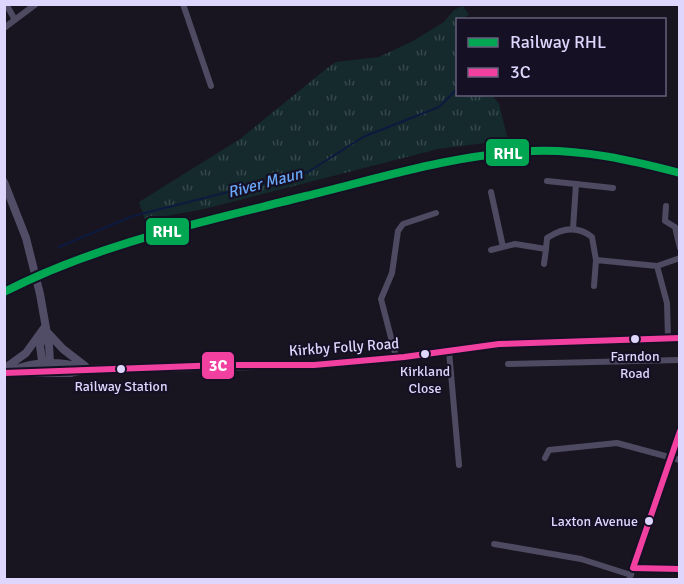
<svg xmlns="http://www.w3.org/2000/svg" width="684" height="584" font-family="Signika,sans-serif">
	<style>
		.grass { fill: url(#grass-tufts) }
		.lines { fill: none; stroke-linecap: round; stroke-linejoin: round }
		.stream { stroke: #0d1a3f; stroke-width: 2 }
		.minor { stroke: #4e4a61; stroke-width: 6 }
		.secondary { stroke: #524d67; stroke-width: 8 }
		.bus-1-casing { stroke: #161025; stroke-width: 10 }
		.bus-1 { stroke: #f240a1; stroke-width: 6 }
		.rail-1-casing { stroke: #161025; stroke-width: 12 }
		.rail-1 { stroke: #00a651; stroke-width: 8 }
		.bus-dot { fill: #dfd6fd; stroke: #161025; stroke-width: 2 }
		.labels { text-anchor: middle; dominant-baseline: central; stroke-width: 4.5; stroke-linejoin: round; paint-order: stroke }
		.bus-label { font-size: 14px; fill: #dfd6fd; stroke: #161025 }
		.street-label { font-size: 15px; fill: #dfd6fd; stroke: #161025 }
		.water-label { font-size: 16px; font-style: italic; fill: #69a8f9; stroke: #161025 }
		.line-badge { stroke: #161025; stroke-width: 2 }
		.badge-label { font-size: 16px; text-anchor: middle; font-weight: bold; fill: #fff }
	</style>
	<defs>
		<pattern id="grass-tufts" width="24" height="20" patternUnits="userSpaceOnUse" patternTransform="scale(1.5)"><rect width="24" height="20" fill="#142a2d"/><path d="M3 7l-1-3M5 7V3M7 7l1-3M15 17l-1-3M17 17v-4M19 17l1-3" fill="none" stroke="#36484c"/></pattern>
	</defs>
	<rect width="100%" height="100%" fill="#181520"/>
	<path class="grass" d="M463,6L469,15L458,20V94L492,95L499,104L508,140L438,149L204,209L145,220L139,202L240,139L326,69L336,62L379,57L413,41L444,22L454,10Z"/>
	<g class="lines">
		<path class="stream" d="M59,247L133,216L308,172L363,137L439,107L458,88"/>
		<path class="minor" d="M6,4L15,20
			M183,4L211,86
			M4,28L36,4
			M547,181L576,184
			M491,192L503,247
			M666,206L665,221L675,227L680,248
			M573,229L576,184L613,188
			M491,250L515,244L546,249L547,238C562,228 577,225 592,237L596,260L657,266
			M544,264L546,249
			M594,286L596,260
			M668,338L667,303L657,266L680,258
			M449,351L459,465
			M396,357L381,299L392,273L398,231L403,224L436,213
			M508,364L680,360
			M545,458L549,450L617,443L680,460
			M494,544L581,559L631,575
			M633,568L680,569
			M629,580L680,430"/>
		<path class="secondary" d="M4,182L26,238L40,294L49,345L50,363L46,373
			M48,333L63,349L85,366
			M43,334L40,346L43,368
			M4,369L26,353L44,328
			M9,372C33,361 60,361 84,368
			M8,373H70L88,369L314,365L404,357L499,344L680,338"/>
		<defs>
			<path id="bus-1" d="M4,373L223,365H314L404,357L499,344L680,338
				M680,431L633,568L680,569"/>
		</defs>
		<use href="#bus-1" class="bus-1-casing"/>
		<use href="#bus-1" class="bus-1"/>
		<defs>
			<path id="rail-1" d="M4,292C100,243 203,222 306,196C380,178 455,154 532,151C582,149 631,160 680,173"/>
		</defs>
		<use href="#rail-1" class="rail-1-casing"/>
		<use href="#rail-1" class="rail-1"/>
	</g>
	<g class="bus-dot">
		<circle cx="635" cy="339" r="5"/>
		<circle cx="425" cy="354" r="5"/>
		<circle cx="121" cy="369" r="5"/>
		<circle cx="649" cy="521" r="5"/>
	</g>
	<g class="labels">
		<g class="bus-label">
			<text x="635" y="356">Farndon<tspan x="635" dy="17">Road</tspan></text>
			<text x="425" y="371">Kirkland<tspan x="425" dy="17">Close</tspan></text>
			<text x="121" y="386">Railway Station</text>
			<text x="638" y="521" text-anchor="end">Laxton Avenue</text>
		</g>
		<g class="street-label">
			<text transform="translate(344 347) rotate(-4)">Kirkby Folly Road</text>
		</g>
		<g class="water-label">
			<text transform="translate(265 183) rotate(-15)">River Maun</text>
		</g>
	</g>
	<g class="line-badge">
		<rect x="485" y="138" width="45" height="29" rx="6" fill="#00a651"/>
		<rect x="145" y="217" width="45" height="29" rx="6" fill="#00a651"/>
		<rect x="201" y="351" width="34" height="29" rx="6" fill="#f240a1"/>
	</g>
	<g class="badge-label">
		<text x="508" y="159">RHL</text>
		<text x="167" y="237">RHL</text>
		<text x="218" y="371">3C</text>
	</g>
	<rect width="684" height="584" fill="none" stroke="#dfd6fd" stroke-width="12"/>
	<rect x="456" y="18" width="210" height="78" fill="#161025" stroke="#665f7b" stroke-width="1.5"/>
	<rect x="468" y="38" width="30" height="9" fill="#00a651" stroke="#665f7b" stroke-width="1.5"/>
	<text x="510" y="48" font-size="18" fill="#dfd6fd">Railway RHL</text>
	<rect x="468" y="68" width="30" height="9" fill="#f240a1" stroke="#665f7b" stroke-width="1.5"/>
	<text x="510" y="78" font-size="18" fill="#dfd6fd">3C</text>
</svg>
